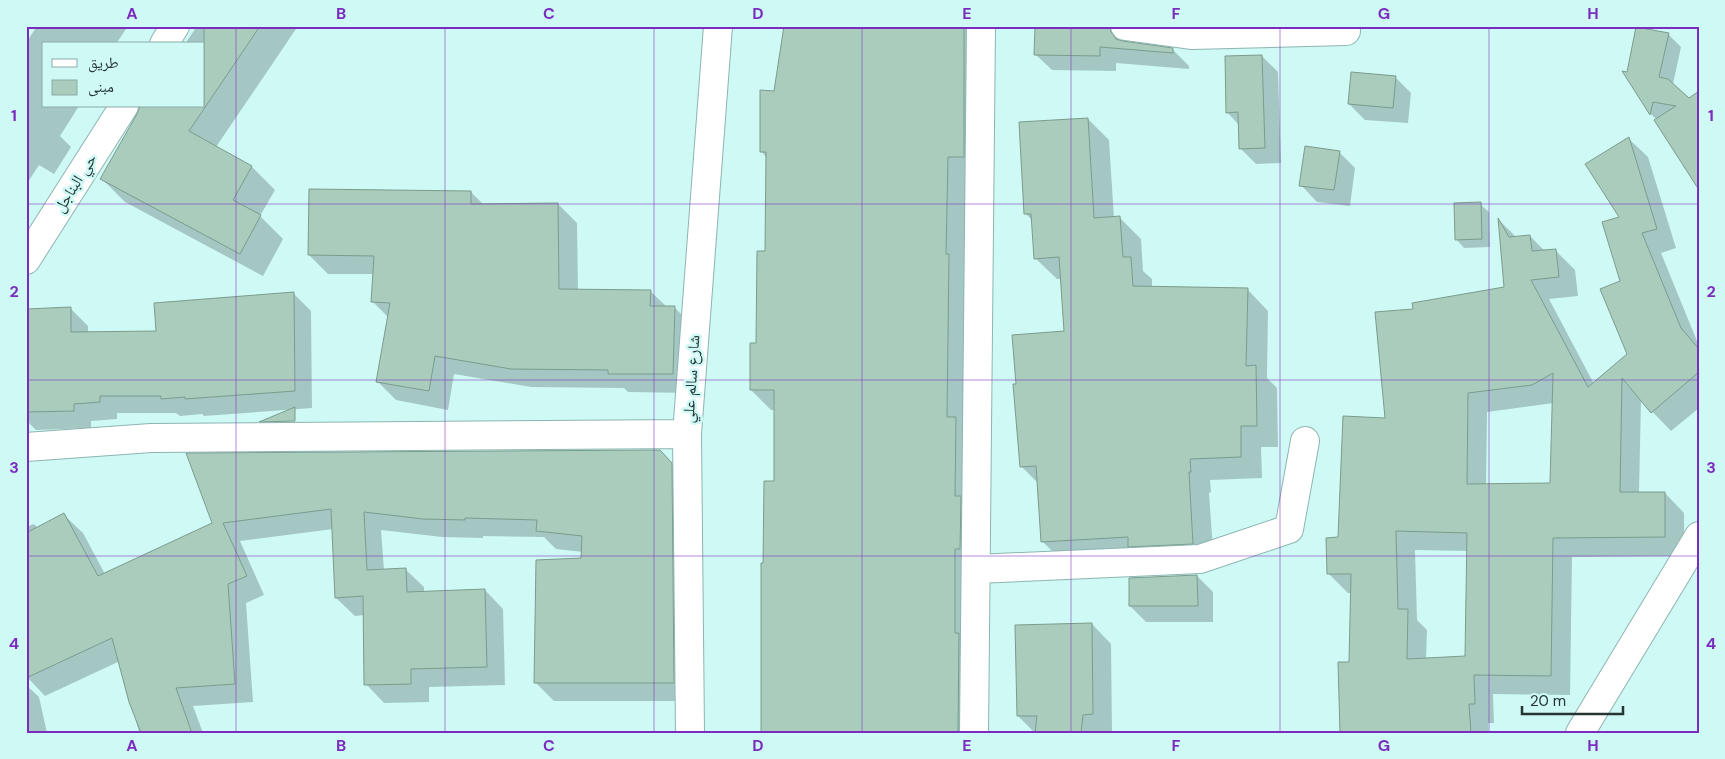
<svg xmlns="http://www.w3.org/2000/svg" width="1725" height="759" font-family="'DM Sans','Noto Naskh Arabic',sans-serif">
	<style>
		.shadow { fill: #0003; fill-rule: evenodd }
		.building { fill: #aaccbc; stroke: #7b9c8d; fill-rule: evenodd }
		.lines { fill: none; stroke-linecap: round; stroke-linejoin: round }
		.minor-casing { stroke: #8db5b1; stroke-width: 30 }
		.minor { stroke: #fff; stroke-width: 28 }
		.grid { fill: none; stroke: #7b2cbf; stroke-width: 1; stroke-opacity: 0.55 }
		.labels { text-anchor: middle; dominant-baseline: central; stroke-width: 5; stroke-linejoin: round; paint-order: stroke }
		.street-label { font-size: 16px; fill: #253533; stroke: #cff9f5 }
		.neatline { fill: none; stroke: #7b2cbf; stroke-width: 2 }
		.grid-label { font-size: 16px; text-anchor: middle; font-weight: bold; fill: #7b2cbf }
	</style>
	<rect width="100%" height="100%" fill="#cff9f5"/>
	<path class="shadow" d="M37,26H128L116,44H44V106H79L60,136L71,147L54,174L39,165L26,185V43Z
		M197,26H298L216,147L252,167L275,190L260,216L283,239L263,276L125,202L102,179L204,106V44H185Z
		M786,26H984L978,733H753L762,732L775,483V410H771L751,390L766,252L767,158L761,151L775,92Z
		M1036,26H1143L1129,32L1125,43L1173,50L1189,66V69L1116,63V71L1052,70L1035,54Z
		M1668,34L1681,47L1673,84L1699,109L1657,120L1651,114L1625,73H1628Z
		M1262,56L1278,72L1281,163L1256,164L1240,148L1239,125L1227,112Z
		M1395,77L1411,93L1408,123L1365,120L1349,104Z
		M1088,119L1109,140L1114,218H1120L1141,239L1143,271L1152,279V288L1247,289L1268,311L1267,378L1277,388L1278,447H1261L1262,478L1210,480L1211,492L1209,493L1214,564L1063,562L1042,541L1039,484L1021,466L1017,385L1065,332L1061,279H1057L1035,258L1033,221L1026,214Z
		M1628,138L1648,157L1676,248L1661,253L1699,346V408L1671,431L1641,400L1639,493H1665L1684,513V556L1572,557L1570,695L1493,694L1494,723H1488V733H1341L1350,663L1351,593H1348L1329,574L1340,539L1386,419L1414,310L1506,288L1500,221L1517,238L1530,236L1545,251L1555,250L1575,270L1578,296L1549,299L1594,384L1629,355L1622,282L1621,218ZM1554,403L1552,484L1486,485L1487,412ZM1415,550L1468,551L1466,657L1426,659L1427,630L1417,620Z
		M1339,152L1355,168L1350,206L1317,202L1301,185Z
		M471,192L484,205L558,204L577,223L578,290L650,291L667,307H674L693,326L692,393L628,392L624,388L531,387L454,374L448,410L396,400L377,381L389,318L372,301L374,274H328L309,255Z
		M1480,204L1489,212L1490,247L1464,248L1456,239Z
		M293,293L311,311L312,408L204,416L202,414L180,416L176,413H117V419L91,421V428L36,430L26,420V310L70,308L88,326V333L157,332Z
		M659,451L678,470L692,701H554L536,683L582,559L583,552L556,549L544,537L483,536V538L442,537L381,530L384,570L405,569L424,587V592L485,590L503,609L505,685L429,687V702L384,703L366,684L365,615L355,616L336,598L333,529L240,541L264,595L246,603L253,702L193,706L203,733H137L139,732L120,661L45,696L27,677L26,527L34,524L38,528L64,515L83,533L105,574L214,523Z
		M1197,576L1213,592V622H1146L1130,606Z
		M1092,624L1111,644L1112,733H1035L1018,716Z
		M26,685L39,697L47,733H26Z"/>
	<path class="building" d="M204,26H260L189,131L252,166L233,200L261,215L240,254L100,179L137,114L140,106H204Z
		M784,26H964V157H948L946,254H949L947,417H956L955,496H961L960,549H955V633H959L958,733H761V563H763L764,481H774V390H750V343H756L757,251H765L766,152H760V90L774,91Z
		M1035,26H1110L1111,32L1116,39L1123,41L1173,48V53L1100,47V56L1034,55Z
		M1636,27L1669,33L1659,77L1668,79L1689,98L1699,91V190L1654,120L1676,106L1653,102L1650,115L1622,71L1627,72Z
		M1262,55L1265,148L1239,149L1238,112L1226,113L1225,56Z
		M1351,72L1396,76L1393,108L1348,104Z
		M1088,118L1094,218L1120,216L1123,257H1131L1133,286L1248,288L1246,366L1256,365L1257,426H1241V457L1190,459L1191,472H1189L1193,544L1128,547V537L1041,542L1036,466L1020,467L1013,384H1016L1012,335L1064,331L1059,257L1034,259L1031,214H1024L1019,122Z
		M1629,137L1657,229L1642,233L1681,328L1699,349V372L1651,413L1622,378L1620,492H1665V537L1553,538L1551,676L1474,675L1475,704H1469L1471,733H1340L1338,662H1349L1351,574H1327L1326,538L1338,537L1343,416L1385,418L1375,312L1413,309L1412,303L1504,287L1498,218L1509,237L1530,235L1532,251L1556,249L1559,277L1531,280L1588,387L1627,354L1600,289L1620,281L1602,222L1619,217L1585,164ZM1553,373L1550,483L1467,484L1468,393L1532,385ZM1396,531L1467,533L1465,656L1407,659L1408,609H1398Z
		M1305,146L1340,151L1334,190L1299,186Z
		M309,189L471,191V204L558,203L559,289L651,290L650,306H675L673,374H608V370L511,369L435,356L429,391L376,382L390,303L371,302L374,256L308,255Z
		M1481,202L1482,239L1455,240L1454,203Z
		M294,292L295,391L185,399V397L161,399V396H100V402L74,404V411L26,412V309L71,307V332L156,331L154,303Z
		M295,407V421L259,422Z
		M660,450L672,463L674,683H534L536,560L581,558L582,536L536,531L537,520L465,518V520L423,519L364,512L367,570L406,568L407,592L485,589L487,667L411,669V684L364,685L363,596L335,598L331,509L223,523L247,576L228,584L235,684L176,688L192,733H141L129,702L112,638L26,678V533L64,513L98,576L212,523L186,453Z
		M1197,575L1198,606H1129V578Z
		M1092,623L1093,714L1083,715L1081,733H1035L1037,716H1017L1015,625Z"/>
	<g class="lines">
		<defs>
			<path id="minor" d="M1125,26L1191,35L1346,31
				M164,44L175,26
				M26,260L124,106
				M26,447L151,438L687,434
				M976,569L1200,559L1289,529L1305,441
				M690,733L687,434L718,26
				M974,733L981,26
				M1580,733L1699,536"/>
		</defs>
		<use href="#minor" class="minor-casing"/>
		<use href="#minor" class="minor"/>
	</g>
	<path class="grid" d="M236,26V733M445,26V733M654,26V733M862,26V733M1071,26V733M1280,26V733M1489,26V733M26,204H1699M26,380H1699M26,556H1699"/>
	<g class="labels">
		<g class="street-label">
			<text transform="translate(75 183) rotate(-58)">حي البناجل</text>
			<text transform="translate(691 379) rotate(-86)">شارع سالم علي</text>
		</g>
	</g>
	<rect width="1725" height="759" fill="none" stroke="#cff9f5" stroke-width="55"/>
	<rect x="42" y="42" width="162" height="65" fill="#cff9f5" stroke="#8baba7"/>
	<rect x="52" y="59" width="25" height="8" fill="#ffffff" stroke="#8baba7"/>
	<text x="88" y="68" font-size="15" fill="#253533">طريق</text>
	<rect x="52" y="80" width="25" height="15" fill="#aaccbc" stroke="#8baba7"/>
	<text x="88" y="92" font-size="15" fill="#253533">مبنى</text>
	<path d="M1522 706v8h101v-8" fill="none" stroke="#253533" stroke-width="2.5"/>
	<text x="1530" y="706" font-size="15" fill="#253533" stroke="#cff9f5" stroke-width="4" paint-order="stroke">20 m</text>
	<rect x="28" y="28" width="1670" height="704" class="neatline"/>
	<g class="grid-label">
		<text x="132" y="19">A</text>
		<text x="341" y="19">B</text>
		<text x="549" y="19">C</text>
		<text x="758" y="19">D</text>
		<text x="967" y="19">E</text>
		<text x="1176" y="19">F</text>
		<text x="1384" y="19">G</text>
		<text x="1593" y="19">H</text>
		<text x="14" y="121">1</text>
		<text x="1711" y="121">1</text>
		<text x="14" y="297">2</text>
		<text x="1711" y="297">2</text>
		<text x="14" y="473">3</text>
		<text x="1711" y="473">3</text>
		<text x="14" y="649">4</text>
		<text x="1711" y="649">4</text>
		<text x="132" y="751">A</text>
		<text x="341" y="751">B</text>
		<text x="549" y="751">C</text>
		<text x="758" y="751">D</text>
		<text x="967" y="751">E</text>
		<text x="1176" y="751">F</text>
		<text x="1384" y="751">G</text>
		<text x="1593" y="751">H</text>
	</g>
</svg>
